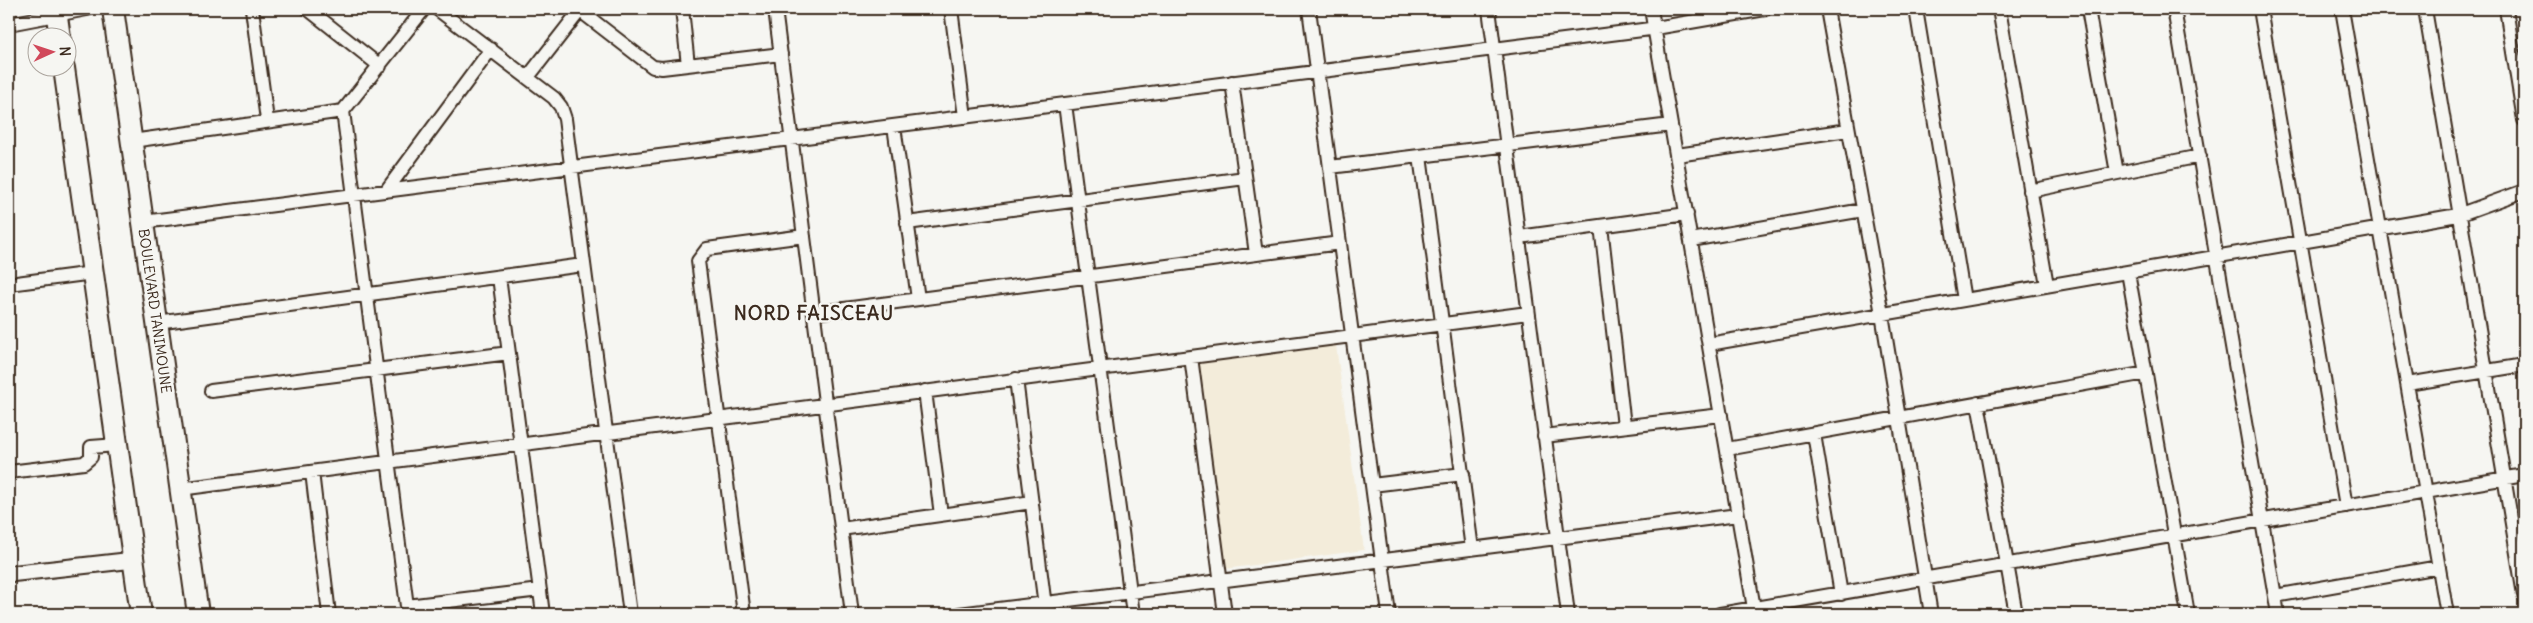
<svg xmlns="http://www.w3.org/2000/svg" width="2533" height="623" font-family="Delius,sans-serif">
	<style>
		.built { fill: #f3ecda }
		.lines { fill: none; stroke-linecap: round; stroke-linejoin: round }
		.minor-casing { stroke: #3b2a1e; stroke-width: 16 }
		.tertiary-casing { stroke: #3b2a1e; stroke-width: 19 }
		.primary-casing { stroke: #3b2a1e; stroke-width: 24 }
		.minor { stroke: #f6f6f2; stroke-width: 12 }
		.tertiary { stroke: #f6f6f2; stroke-width: 15 }
		.primary { stroke: #f6f6f2; stroke-width: 20 }
		.labels { text-anchor: middle; dominant-baseline: central; stroke-width: 5; stroke-linejoin: round; paint-order: stroke }
		.street-label { font-size: 14px; fill: #3b2a1e; stroke: #f6f6f2 }
		.district-label { font-size: 19px; font-weight: bold; letter-spacing: 1px; fill: #3b2a1e; stroke: #f6f6f2 }
	</style>
	<rect width="100%" height="100%" fill="#f6f6f2"/>
	<filter id="ink" filterUnits="userSpaceOnUse"><feTurbulence type="fractalNoise" baseFrequency=".02" numOctaves="2"/><feDisplacementMap in="SourceGraphic" scale="10" xChannelSelector="R" yChannelSelector="G"/><feConvolveMatrix kernelMatrix="1 2 1 2 8 2 1 2 1" color-interpolation-filters="sRGB"/></filter>
	<g filter="url(#ink)">
		<path class="built" d="M1336,345L1364,550L1225,569L1198,364Z"/>
		<g class="lines">
			<defs>
				<path id="minor" d="M252,9L267,120
					M308,9L380,66
					M437,9L554,98L561,107L565,119L630,614
					M578,9L653,67L662,68L781,54
					M682,9L688,65
					M775,9L852,614
					M951,9L965,117
					M1309,9L1389,614
					M1489,9L1568,614
					M1651,9L1755,614
					M1827,9L1882,314L1931,614
					M1916,9L1964,300
					M1999,9L2047,285
					M2088,9L2117,173
					M2174,9L2278,614
					M2260,9L2346,506
					M2342,9L2447,614
					M2425,9L2524,595
					M2506,9L2524,120
					M9,24L87,9
					M528,77L581,9
					M1232,82L1256,254
					M1065,104L1133,614
					M343,111L408,614
					M894,126L918,299
					M132,141L343,111L424,9
					M1677,155L1848,130
					M1420,156L1472,549
					M1330,167L1671,125
					M386,191L491,49
					M2030,191L2200,156
					M143,222L1650,29L1765,9
					M907,223L1245,178
					M1601,226L1624,426
					M1519,237L1687,214
					M1691,240L1863,210
					M2128,272L2188,614
					M499,277L543,614
					M9,284L93,273
					M814,313L1340,243
					M157,323L583,265
					M1709,344L2458,215L2524,191
					M1191,357L1225,614
					M1016,379L1046,614
					M2407,384L2524,365
					M211,391L509,353
					M925,391L941,515
					M1978,403L2016,614
					M1814,434L1841,594
					M1544,436L1721,415
					M1727,449L2146,373
					M9,472L84,463L91,457V447L117,445
					M312,472L329,614
					M1372,485L1463,474
					M180,489L1528,313
					M841,529L1032,502
					M2275,596L2439,567
					M407,606L540,590
					M744,614L698,261L707,249L804,236
					M959,614L1738,515
					M1720,614L2524,475"/>
				<path id="tertiary" d="M9,574L134,560"/>
				<path id="primary" d="M56,9L60,38
					M113,9L198,614
					M64,68L141,614"/>
			</defs>
			<use href="#minor" class="minor-casing"/>
			<use href="#tertiary" class="tertiary-casing"/>
			<use href="#primary" class="primary-casing"/>
			<use href="#minor" class="minor"/>
			<use href="#tertiary" class="tertiary"/>
			<use href="#primary" class="primary"/>
		</g>
	</g>
	<g class="labels">
		<g class="street-label">
			<text transform="translate(155 311) rotate(82)">BOULEVARD TANIMOUNE</text>
		</g>
		<g class="district-label">
			<text x="814" y="313">NORD FAISCEAU</text>
		</g>
	</g>
	<rect width="2533" height="623" fill="none" stroke="#f6f6f2" stroke-width="30"/>
	<rect x="15" y="15" width="2503" height="593" fill="none" stroke="#3b2a1e" stroke-width="2" filter="url(#ink)"/>
	<g transform="translate(52 52) rotate(87)"><circle r="24" fill="#f6f6f2" stroke="#aba49d"/>
	<path d="M0-4L9 19L0 12L-9 19Z" fill="#d1495b"/>
	<text y="-8" font-size="14" font-weight="bold" text-anchor="middle" fill="#3b2a1e">N</text>
	</g>
</svg>
